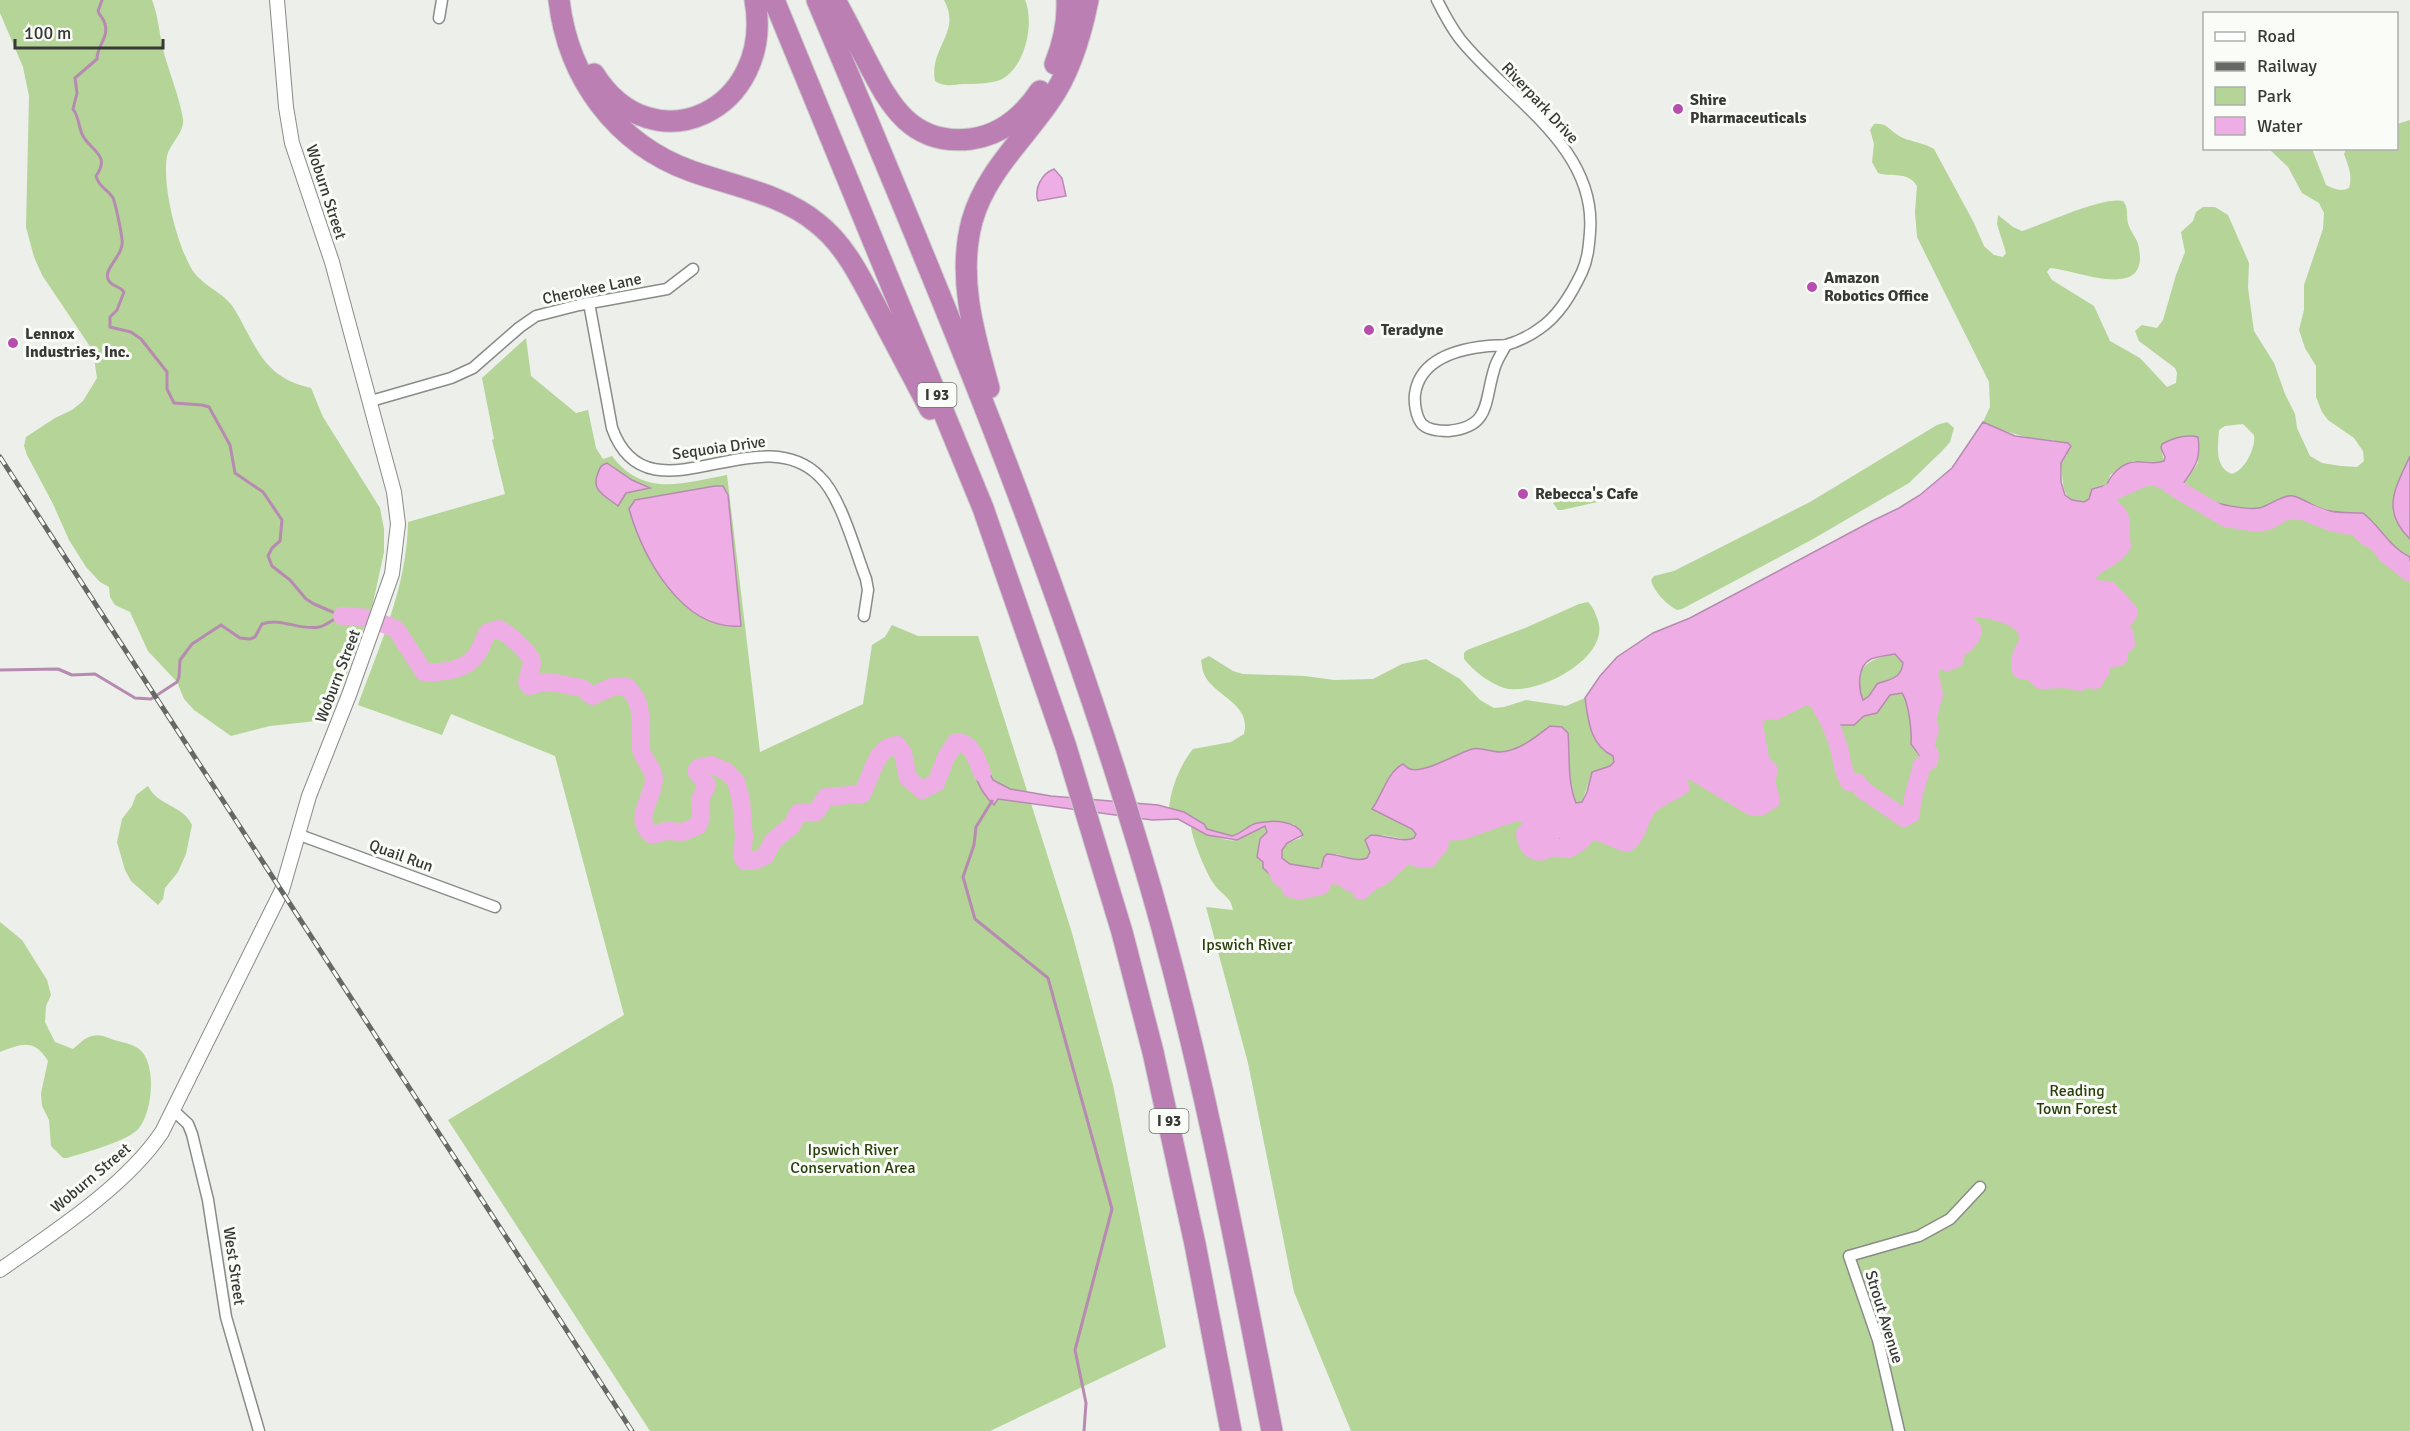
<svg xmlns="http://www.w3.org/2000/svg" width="2410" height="1431" font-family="Signika,sans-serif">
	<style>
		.green { fill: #b5d497; fill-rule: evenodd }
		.water { fill: #eeaee5; stroke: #b78bb1; stroke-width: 1.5; fill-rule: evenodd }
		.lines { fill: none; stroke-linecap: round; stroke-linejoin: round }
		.stream { stroke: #b78bb1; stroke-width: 3 }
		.river { stroke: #eeaee5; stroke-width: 18 }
		.minor-casing { stroke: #898b87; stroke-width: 13 }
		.tertiary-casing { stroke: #898b87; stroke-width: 16 }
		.motorway-casing { stroke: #cbcccb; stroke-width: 23 }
		.minor { stroke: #fff; stroke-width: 10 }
		.tertiary { stroke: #fff; stroke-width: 14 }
		.motorway { stroke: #bb7fb4; stroke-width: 21 }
		.rail-casing { stroke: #666865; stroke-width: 5 }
		.rail { stroke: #fafdf7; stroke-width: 3; stroke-dasharray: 9; stroke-linecap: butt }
		.poi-dot { fill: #b74dae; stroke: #fafdf7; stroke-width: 2 }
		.labels { text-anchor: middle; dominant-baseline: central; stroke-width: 6; stroke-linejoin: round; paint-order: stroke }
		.shield { fill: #fafdf7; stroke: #727471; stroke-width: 1.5 }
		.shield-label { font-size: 15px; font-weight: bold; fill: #383937 }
		.poi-label { font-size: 16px; font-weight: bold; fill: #383937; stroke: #fafdf7; text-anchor: start }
		.street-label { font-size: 16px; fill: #383937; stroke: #fafdf7 }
		.park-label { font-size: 16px; fill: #2a400c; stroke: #fafdf7 }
	</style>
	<rect width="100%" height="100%" fill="#ecefea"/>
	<path class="green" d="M0,0H152C159,18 159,35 164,53C170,75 179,96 183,119C185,132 170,143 167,156C162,185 176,240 190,266C201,287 224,291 235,310C257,348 264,378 311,388L323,417L380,508L384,529V552L373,603L337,700L330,717L326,720L270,726L231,736L194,710L184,699L177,682L148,651L130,612L115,605L110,597L109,587L100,582L86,567L69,540L53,504L27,455L24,446L26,437L55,418L72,410L83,401L97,378L93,351L42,275L34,257L26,227L29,96L23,67L0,13Z
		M944,0H1025C1035,23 1025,69 1000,80C989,84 974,84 963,84C953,85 943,87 935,81C929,47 962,33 944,0Z
		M2410,120V456L2395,490L2406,535L2410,539V557C2389,547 2381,527 2363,513C2350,512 2335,514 2322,509C2312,506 2303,498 2293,496C2283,494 2269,506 2259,508C2248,510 2214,504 2205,499C2198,496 2192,492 2185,488L2183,484L2198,463V437C2183,433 2173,441 2161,448L2164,461L2160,462L2132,461L2110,475L2107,485L2084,502C2059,502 2064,481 2061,463L2067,455L2054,440C2025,439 2009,433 1983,422L1990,407L1989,382L1917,237L1915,212L1917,186C1907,170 1892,178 1878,173L1872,162L1874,144L1870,130L1874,124C1888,122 1891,133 1903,138C1913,142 1924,143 1934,149L1974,223L1984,246L1994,255L2003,257L2006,253L1997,224L1998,215L2013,227L2022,231C2044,224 2103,196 2123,201C2129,208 2126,215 2128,223C2130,231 2136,237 2138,244C2153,304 2077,270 2050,268L2047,272L2052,280L2094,306L2110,341L2140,358L2167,387L2176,383L2177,373L2175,368L2139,341L2135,331L2142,325L2157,328L2163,320L2176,275L2185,252L2181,232L2193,221L2196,212L2203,207H2215L2228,215L2249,263L2248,288L2254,331L2274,363L2285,394L2295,414L2297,428L2310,456L2322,463L2341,466L2357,467L2364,461L2363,451L2354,438L2328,420L2322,412L2316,397V366L2305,348L2299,330L2304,310V285L2323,229L2324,213L2319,203L2302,193L2288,167L2269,149H2312L2326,185C2334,189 2341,192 2349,188C2353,176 2348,165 2344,154L2346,149L2396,148L2397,124ZM2243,424L2254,435C2256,448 2245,470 2232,474C2214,468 2218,444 2219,430L2225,426Z
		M526,338L531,376L576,413L588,410L596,448L603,459L612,456C644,498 683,483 727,475L760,752L863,704L872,645L885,637L892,625L918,636H978L1072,933L1113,1085L1166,1347L990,1431H650L448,1120L624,1015L555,756L451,714L442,735L358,705C380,644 407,587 408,522L505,494L492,440L494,439L482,378Z
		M1947,422L1954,428L1950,442L1943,450L1909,483L1813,539L1682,609L1677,610C1666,604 1654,592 1651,580L1654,576L1674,571L1810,502L1937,425Z
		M2148,476L2164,480L2177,489L2226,518L2248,523L2268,521L2285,511L2294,510L2342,525L2357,527L2366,536L2378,543L2386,554L2410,573V1431H1351L1294,1292L1248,1063L1206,907L1233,910C1231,896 1221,895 1214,884C1207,875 1192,839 1191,827C1200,831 1228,843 1236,840C1247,837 1255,827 1266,827L1263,868L1275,879L1281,878L1289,881L1290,888L1294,881C1307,881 1317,898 1325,876L1341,875L1351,880L1348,876L1352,870L1359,875L1365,890L1374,879C1388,877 1396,857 1411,854L1415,857L1440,837L1443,832L1475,826L1519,811C1535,819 1551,827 1563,842H1580L1589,831L1596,830L1616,841L1640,827C1649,799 1657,802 1680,787L1678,778L1683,767H1690L1700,776L1760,807L1771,800L1766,781L1769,770L1761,763L1753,719L1757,711L1768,708L1775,711C1789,707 1798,697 1813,694L1825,710L1864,716L1877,713L1890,695L1902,693C1909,703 1912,732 1911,744L1925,747L1930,729L1927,720L1934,694L1929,673L1933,658L1947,662L1956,650L1965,644L1966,624L1963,617L1968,608C1985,608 2035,614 2027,642C2026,646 2022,651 2020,655L2026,671L2032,672L2041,680L2065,679L2080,682L2081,675L2086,672L2088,674H2097L2101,671V661L2118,657L2115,625L2125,619L2129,612L2109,590L2094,589L2089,585L2086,575L2094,564L2119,550L2117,512L2107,505L2109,493Z
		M1610,489L1611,499L1562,510H1558L1553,503L1562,499Z
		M1588,602C1593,607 1595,612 1597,618C1614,657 1536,697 1504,688C1489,683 1474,671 1464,659V653L1467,650L1525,628L1579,604Z
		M1895,654L1903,663C1901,682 1886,677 1876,686C1871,691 1869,697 1863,700C1850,670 1868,658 1895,654Z
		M1209,656L1233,671L1243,674L1305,676L1334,680L1373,679L1402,664L1426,659L1460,679L1480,700L1494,708L1504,707L1526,700L1566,706L1585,698C1588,718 1593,746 1613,756L1614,762L1610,766L1592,772L1582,802L1576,804L1567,766L1569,748L1550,726C1536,737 1519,751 1500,752C1491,752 1481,747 1472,749C1458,753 1424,774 1410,769C1409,769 1404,765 1402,764C1387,772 1382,795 1372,809L1412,829L1416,834L1414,838L1409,840L1382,835L1367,858L1361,861L1337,854L1324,857L1322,869L1290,864L1282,858V850L1287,843L1301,838L1294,824L1275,821L1260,823L1232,836L1206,829C1199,817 1182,811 1169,808C1171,788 1180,765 1193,749L1231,742L1244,734C1252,703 1213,696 1204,674C1202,670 1202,664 1201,660Z
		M148,786C159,807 183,805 192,825L186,854L178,872L165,888L163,899L158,905L131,881L125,870L117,842L122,819L132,806L136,795Z
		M0,922L22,940L47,980L51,995L46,1006L45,1022L55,1042L73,1049C78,1045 85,1037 92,1036C100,1034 106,1037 114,1040C124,1043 136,1044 143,1053C156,1070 152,1112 139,1128C129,1141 83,1153 67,1158H63L51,1146L49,1120L42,1106L41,1093L48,1061C34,1038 21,1044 0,1052Z"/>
	<path class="water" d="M1054,169L1062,178L1066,196L1038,201C1034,189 1041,174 1054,169Z
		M1983,422L2015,436L2068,443L2071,446L2061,463V482L2065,495L2072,500L2084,502L2089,499L2092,489L2107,485C2110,475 2123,462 2135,462C2145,461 2154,465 2164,461L2165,457L2161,448L2162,444C2173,438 2186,434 2198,437C2201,460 2196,465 2183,484L2185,489C2192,492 2198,496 2205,499C2214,504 2248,510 2259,508C2269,506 2283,494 2293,496C2303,498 2312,506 2322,509C2335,514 2350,512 2363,513C2381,527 2389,547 2410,557V573L2386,554L2378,543L2366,536L2357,527L2334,523L2303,511H2285L2268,521L2257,523L2226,518L2164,480L2153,476L2143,478L2109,493L2107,505C2129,519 2117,524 2122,545C2114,559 2098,560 2086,575L2089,585L2094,589L2109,590L2129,612L2125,619L2115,625V631L2125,635L2126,643L2119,649V657L2101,661V671L2095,680L2089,679L2086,672L2081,675L2080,682L2065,679L2041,680L2032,672L2021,670C2018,658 2023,653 2027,643C2036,615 1985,608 1968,608L1964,617L1966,624L1973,630L1971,637L1965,644L1956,650L1955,659L1947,662L1934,658L1929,673L1934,694L1927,720L1930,729L1924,755L1920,756L1911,744C1912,732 1909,703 1902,693L1890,695L1877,713L1864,716L1854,725H1838L1813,694C1798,697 1789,707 1774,711L1769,708L1763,712L1758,711L1753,719L1761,763L1769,770L1766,781L1771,800L1760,807L1751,806L1700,776L1690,767H1683L1678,778L1680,787C1670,793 1656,798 1648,807C1638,819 1640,833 1627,843C1618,841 1595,828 1589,831C1584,834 1581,842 1575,845L1566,846C1548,828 1542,822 1519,811L1461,831L1443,832L1439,846L1428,859H1419L1411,854L1406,855L1380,878L1374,879L1361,891L1359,886V875L1352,870L1348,876L1351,881L1349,882L1341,876H1326L1321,886L1310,888L1306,891H1299L1301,882L1294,881L1293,888L1291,889L1289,881L1281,878L1275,879L1263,868V862L1257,857L1260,839L1267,832L1265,826L1237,840L1207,835L1178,819L1152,820L998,799L994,805C978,790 974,774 971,754L979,752L993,780L1010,789L1051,796L1158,805L1184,812L1204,824L1207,829L1232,836C1241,834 1248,825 1257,823C1272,820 1297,820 1303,835L1287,843L1282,850V858L1290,864L1321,869L1324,857L1327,854C1340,854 1356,863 1367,858L1370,852L1365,840L1371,835C1384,835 1403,843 1414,838L1416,834L1412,829L1372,809C1382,796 1387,772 1403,764C1404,765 1409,769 1410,769C1424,774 1458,753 1472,749C1481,747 1491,752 1500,752C1519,751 1536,737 1550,726L1562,727L1568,733C1570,757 1567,780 1576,803L1582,802L1587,792L1592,772L1610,766L1614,762L1613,756C1590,745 1588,720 1585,698L1600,676L1617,657L1653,633L1690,618L1872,521L1899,508L1920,495L1952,468ZM1895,654L1903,663C1901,679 1890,679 1877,684L1869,696L1863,700C1858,688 1857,666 1871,659C1877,657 1888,655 1895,654Z
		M2410,456V539C2380,510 2396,487 2410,456Z
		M607,463L632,480L650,488L626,493L618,506C606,496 590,491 598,473C600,467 601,465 607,463Z
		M715,486H723L728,495L741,626C682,631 643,557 629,509L635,500Z"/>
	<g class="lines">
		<path class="stream" d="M102,0L98,11C100,17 104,18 105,24C109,38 97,45 97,59L75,78L77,93L73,109C80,119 78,127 83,136C91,151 111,155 96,176C99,188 108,189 113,198C116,205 121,231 122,239C125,256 101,269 109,281C113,287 120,286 124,292L117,310L110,317V327L131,332L141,339L167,372V389L174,403L202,405L209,407L230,445L235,473L263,492L282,520L280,541L272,548L268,556L272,566L290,580L306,599L314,604L342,616
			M0,670L58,669L72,675L95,674L135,698L151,699L177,682L179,677L180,660L192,644L221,625L240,638L250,639L255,637L262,624C281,617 300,631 319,627C326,626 334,618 341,616
			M992,801L976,827L974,845L963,877L975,919L1048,978L1112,1209L1075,1350L1086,1403L1084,1431"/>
		<path class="river" d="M342,616L369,618L396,629L424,672C442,673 467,670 477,654C482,647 483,639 488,632L499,629C507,633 532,653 532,663C531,669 528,676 527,682L529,686L544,682L556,683L582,688L592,696L614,686L627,687C647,706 638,726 641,749C643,760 653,767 654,778C654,798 632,817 651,834H656L666,831L682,832L698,826L701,817L700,800L707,785L696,771L700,767L711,765L726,771L736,781L741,800L744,837L742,856L745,861H753L765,856L773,841L792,825L798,813L816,812L826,797L862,794C871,779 875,746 897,745L903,753L908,778L922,790L936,783L946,757L956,742C973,743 977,760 982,773
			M1275,866L1281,878L1289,881L1291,889L1293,888L1294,881H1301L1299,891L1321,886L1325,876L1341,875L1349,882L1351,881L1348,876L1352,870L1359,875V886L1361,891L1374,879L1380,878L1406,855L1411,854L1419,859H1428L1439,846L1443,832L1461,831L1519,811C1532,818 1547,823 1550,839L1546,843L1541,842L1530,829L1525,834C1527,850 1537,857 1551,847L1569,849L1580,842L1589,831C1602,830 1614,840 1627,843C1640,833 1638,819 1648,807C1656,798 1670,793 1680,787L1678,778L1686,767L1751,806L1760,807L1771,800L1766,781L1769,770L1761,763L1753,719L1757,711L1763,712L1768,708L1774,711C1789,706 1798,697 1813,694C1824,710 1833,727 1838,745C1842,758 1842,770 1849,782H1857L1863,790L1904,818L1911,814C1911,798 1918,782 1922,765L1929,761L1930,755L1925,747L1930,729L1927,720L1934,694L1929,673L1933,658L1947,662L1955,659L1956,650L1965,644L1971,637L1973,630L1966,624L1963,617L1968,608C1985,608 2036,615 2027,643C2023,653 2018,658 2021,670L2032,672L2041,680L2065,679L2080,682L2081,675L2086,672L2089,679L2095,680L2097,674L2101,671V661L2119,657V649L2126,643L2125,635L2115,631V625L2125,619L2129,612L2109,590L2094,589L2089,585L2086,575C2098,560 2114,559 2122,545C2117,524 2129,519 2107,505L2109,493L2143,478L2153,476L2164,480L2177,489L2226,518L2257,523L2268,521L2285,511H2303L2334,523L2357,527L2366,536L2378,543L2386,554L2410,573"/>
		<defs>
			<path id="minor" d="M1437,0C1444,14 1451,27 1460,39C1507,98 1597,146 1590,232C1589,245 1588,259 1582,272C1572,293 1559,316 1539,329C1531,335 1517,342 1506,345C1501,346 1494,345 1488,346C1458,349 1420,359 1415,394C1414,403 1416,417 1422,424C1428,430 1440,431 1448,431C1491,427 1484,402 1494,370C1496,361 1502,353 1506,345
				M439,18L442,0
				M589,303L612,428C647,526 757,415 819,476C841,496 855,551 866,579L868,590L864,616
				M371,401L451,378L473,368L520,327L536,316L579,305L667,289L693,269
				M297,834L495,907
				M173,1110L188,1124L192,1134L208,1200L226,1317L259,1431
				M1899,1431L1878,1340L1849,1256L1919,1236L1950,1219L1980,1187"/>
			<path id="tertiary" d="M0,1270C53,1233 126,1186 162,1132L282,890L309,796L349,695L392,574L398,524L394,492L332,262L292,143L286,107L277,0"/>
			<path id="motorway" d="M559,0C568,78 616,144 691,171C733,186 782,194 817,223C847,246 863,283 881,316C897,347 914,378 930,409
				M774,0L983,508L1066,747L1122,932L1153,1052L1195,1244L1231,1431
				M817,0C935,279 1052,558 1139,848C1197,1039 1234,1235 1272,1431
				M835,0C846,20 856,40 867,61C890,106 912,146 971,139C1001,135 1024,115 1040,91
				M1055,64C1063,44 1068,22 1067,0
				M594,74C653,168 775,110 755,0
				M989,388C974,334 957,278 972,221C985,174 1022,141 1049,102C1070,73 1081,35 1088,0"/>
		</defs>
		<use href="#minor" class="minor-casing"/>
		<use href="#tertiary" class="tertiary-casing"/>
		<use href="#motorway" class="motorway-casing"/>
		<use href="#minor" class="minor"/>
		<use href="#tertiary" class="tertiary"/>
		<use href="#motorway" class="motorway"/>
		<defs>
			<path id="rail" d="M0,457L632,1431"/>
		</defs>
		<use href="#rail" class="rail-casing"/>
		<use href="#rail" class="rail"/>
	</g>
	<g class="poi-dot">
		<circle cx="1678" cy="109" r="6"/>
		<circle cx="1812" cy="287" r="6"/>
		<circle cx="1369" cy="330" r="6"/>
		<circle cx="13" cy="343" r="6"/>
		<circle cx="1523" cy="494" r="6"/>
	</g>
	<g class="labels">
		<g class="shield">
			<rect x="917.5" y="383" width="39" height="24" rx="4.5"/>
			<rect x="1149.5" y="1109" width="39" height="24" rx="4.5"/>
		</g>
		<g class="shield-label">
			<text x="937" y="395">I 93</text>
			<text x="1169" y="1121">I 93</text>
		</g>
		<g class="poi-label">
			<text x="1690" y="100">Shire<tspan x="1690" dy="18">Pharmaceuticals</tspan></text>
			<text x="1824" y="278">Amazon<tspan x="1824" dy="18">Robotics Office</tspan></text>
			<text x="1381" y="330">Teradyne</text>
			<text x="25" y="334">Lennox<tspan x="25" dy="18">Industries, Inc.</tspan></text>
			<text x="1535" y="494">Rebecca's Cafe</text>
		</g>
		<g class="street-label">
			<text transform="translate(1540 103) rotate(47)">Riverpark Drive</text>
			<text transform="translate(326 192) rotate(72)">Woburn Street</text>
			<text transform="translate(592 289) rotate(-12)">Cherokee Lane</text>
			<text transform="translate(719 448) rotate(-8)">Sequoia Drive</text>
			<text transform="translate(338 676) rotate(-69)">Woburn Street</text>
			<text transform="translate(401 856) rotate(20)">Quail Run</text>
			<text transform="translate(91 1178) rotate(-40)">Woburn Street</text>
			<text transform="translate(234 1266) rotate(82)">West Street</text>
			<text transform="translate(1884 1317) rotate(73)">Strout Avenue</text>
		</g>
		<g class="park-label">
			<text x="1247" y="945">Ipswich River</text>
			<text x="2077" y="1091">Reading<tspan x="2077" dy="18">Town Forest</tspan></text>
			<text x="853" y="1150">Ipswich River<tspan x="853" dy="18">Conservation Area</tspan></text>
		</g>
	</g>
	<rect x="2203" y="12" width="195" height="138" fill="#fafdf7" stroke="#acafaa" stroke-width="1.5"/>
	<rect x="2215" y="32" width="30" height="9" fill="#ffffff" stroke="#acafaa" stroke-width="1.5"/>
	<text x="2257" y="42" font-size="18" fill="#383937">Road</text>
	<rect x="2215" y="62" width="30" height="9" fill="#666865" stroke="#acafaa" stroke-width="1.5"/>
	<text x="2257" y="72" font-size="18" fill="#383937">Railway</text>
	<rect x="2215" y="87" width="30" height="18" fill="#b5d497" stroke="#acafaa" stroke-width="1.5"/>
	<text x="2257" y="102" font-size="18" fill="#383937">Park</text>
	<rect x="2215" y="117" width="30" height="18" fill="#eeaee5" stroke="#acafaa" stroke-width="1.5"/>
	<text x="2257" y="132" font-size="18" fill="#383937">Water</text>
	<path d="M15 39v9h148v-9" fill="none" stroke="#383937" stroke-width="3"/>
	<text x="24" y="39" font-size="18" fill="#383937" stroke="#fafdf7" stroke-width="4.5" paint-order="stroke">100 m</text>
</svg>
